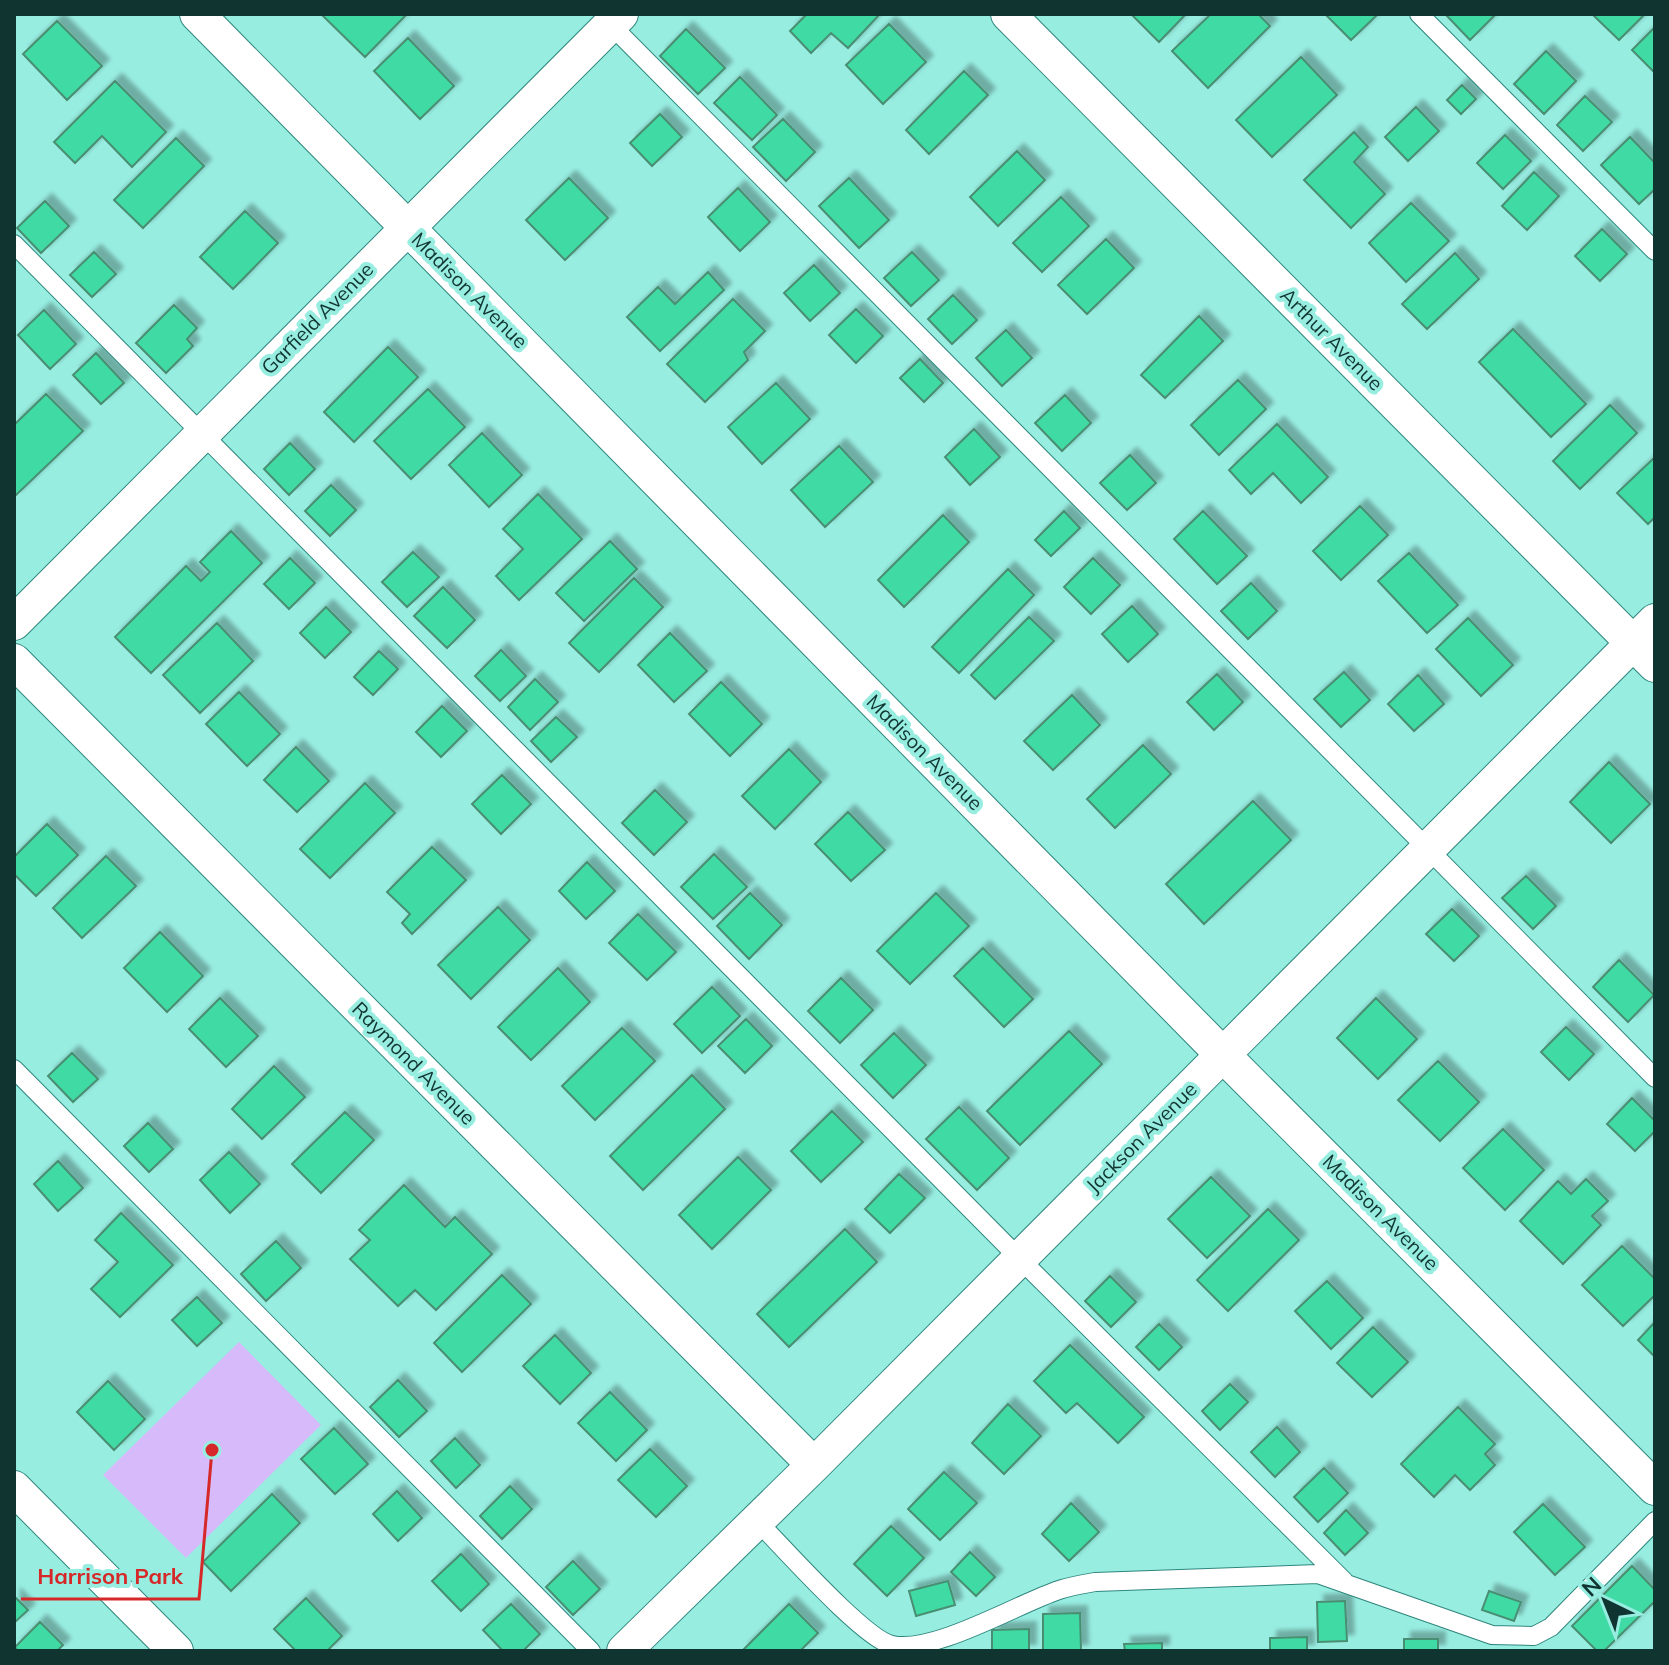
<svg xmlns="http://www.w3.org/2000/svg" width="1669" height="1665" font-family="Mulish,sans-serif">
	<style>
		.green { fill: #d6baf9 }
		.building { fill: #3fdba4; stroke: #498e72; stroke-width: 2; filter: url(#shadow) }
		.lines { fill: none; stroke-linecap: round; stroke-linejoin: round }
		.lane-casing { stroke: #2d867c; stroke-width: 20 }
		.street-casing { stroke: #2d867c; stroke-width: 36 }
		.lane { stroke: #fff; stroke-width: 18 }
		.street { stroke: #fff; stroke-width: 34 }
		.labels { text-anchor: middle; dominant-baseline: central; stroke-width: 8; stroke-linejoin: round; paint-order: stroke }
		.street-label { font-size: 20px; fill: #103530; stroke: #98ede1 }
		.leader { fill: none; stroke: #d62828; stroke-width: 3 }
		.callout-dot { fill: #d62828; stroke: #98ede1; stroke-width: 3 }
		.callout-label { font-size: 22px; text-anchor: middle; font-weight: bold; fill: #d62828; stroke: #98ede1; stroke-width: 8; stroke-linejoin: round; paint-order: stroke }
	</style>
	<defs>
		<filter id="shadow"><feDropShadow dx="7" dy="-7" stdDeviation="2" flood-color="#0004"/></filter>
	</defs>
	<rect width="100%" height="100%" fill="#98ede1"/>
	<path class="green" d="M239,1342L321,1425L186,1558L103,1475Z"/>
	<path class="building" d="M321,14H407L365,57Z
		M807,14H880L848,48L831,33L811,53L790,31Z
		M1131,14H1186L1159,42Z
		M1211,14H1258L1270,26L1208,88L1172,51Z
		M1325,14H1378L1351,40Z
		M1449,14H1496L1470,40L1447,16Z
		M1592,14H1645L1619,40Z
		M57,21L102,66L67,100L23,54Z
		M889,24L926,62L883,104L846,65Z
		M1655,27V73L1632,50Z
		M686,29L725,68L698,94L660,56Z
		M408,38L454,86L420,119L374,71Z
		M1546,51L1576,81L1544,114L1514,84Z
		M1301,57L1337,95L1272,157L1236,120Z
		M964,71L988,95L929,154L906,130Z
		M740,77L777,115L752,140L714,103Z
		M115,81L166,132L132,167L102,136L75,163L54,142Z
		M1462,85L1476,99L1461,114L1447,100Z
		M1585,96L1612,122L1583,151L1557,125Z
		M1416,107L1439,131L1408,161L1385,137Z
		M660,114L682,137L652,166L630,143Z
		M783,119L815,152L786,181L753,147Z
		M1354,132L1368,147L1354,162L1385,194L1351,228L1304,180Z
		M1505,135L1531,161L1503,189L1477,163Z
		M1630,137L1655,163V189L1639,204L1601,165Z
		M176,138L204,166L143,228L114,200Z
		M1017,151L1045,180L998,226L970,197Z
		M1534,172L1559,196L1527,230L1502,206Z
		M569,178L608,218L565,260L526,220Z
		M849,178L889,220L859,248L819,206Z
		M738,188L770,222L740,251L708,217Z
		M1061,197L1089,226L1042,272L1013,243Z
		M45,201L69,226L41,253L17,228Z
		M1411,203L1449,241L1406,282L1369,243Z
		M245,211L278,243L233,289L200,257Z
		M1602,229L1627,254L1600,281L1575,256Z
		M1106,239L1134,268L1087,314L1058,285Z
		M94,252L116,274L92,297L70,275Z
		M912,252L939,280L911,306L884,278Z
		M1455,253L1479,279L1427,329L1402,304Z
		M814,265L840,293L810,321L784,293Z
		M708,272L724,290L660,351L627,317L658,287L675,304Z
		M953,295L977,320L952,344L928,319Z
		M733,299L765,331L744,352L748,360L705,402L667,364Z
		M174,305L197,328L187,339L193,346L166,373L136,343Z
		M856,309L883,336L856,363L829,335Z
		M44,310L76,344L50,369L18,335Z
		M1199,316L1223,341L1165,398L1141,375Z
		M1513,329L1586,404L1551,437L1479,362Z
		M1006,330L1032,358L1002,386L976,358Z
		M388,347L418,377L354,442L324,412Z
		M96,353L124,383L101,404L73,375Z
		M920,359L943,383L924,402L900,378Z
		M1238,380L1266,409L1219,455L1191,425Z
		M776,383L810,419L762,464L728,427Z
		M428,389L465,427L411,479L374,441Z
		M46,394L83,431L14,497V425Z
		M1065,395L1091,423L1062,451L1035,423Z
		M1610,405L1637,433L1580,489L1553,461Z
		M1277,424L1328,477L1301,503L1273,473L1251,494L1229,470Z
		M974,429L1000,457L970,485L945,457Z
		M482,433L522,475L489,507L449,465Z
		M290,443L315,469L289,495L264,469Z
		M839,446L873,482L825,527L791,490Z
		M1130,455L1156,483L1127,510L1100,483Z
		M1655,457V517L1648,524L1617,493Z
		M331,485L356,510L330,536L305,511Z
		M538,494L582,539L519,600L496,576L523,549L503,529Z
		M1360,506L1388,535L1341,580L1313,551Z
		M1064,511L1080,528L1051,556L1035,540Z
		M1203,511L1247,556L1217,584L1174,539Z
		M943,515L969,542L904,607L878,580Z
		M231,531L262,563L151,673L115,637L186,566L201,581L210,572L200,562Z
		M610,541L637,569L584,621L556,593Z
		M413,552L439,577L407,607L382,582Z
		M1409,553L1458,605L1427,633L1378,581Z
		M290,558L315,583L289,609L264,584Z
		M1093,558L1120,585L1091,614L1064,587Z
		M1008,569L1034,595L959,673L932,647Z
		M634,578L663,607L599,672L569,643Z
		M1251,583L1277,611L1248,639L1221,611Z
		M443,587L475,620L447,648L414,616Z
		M1132,606L1158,634L1128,662L1102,634Z
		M326,607L351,632L325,658L300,633Z
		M1029,617L1054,641L995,699L971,675Z
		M1468,618L1513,665L1481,696L1436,649Z
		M217,623L253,661L200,713L163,675Z
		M670,633L707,671L674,702L638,665Z
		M501,650L526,676L500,701L475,676Z
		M379,651L398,669L373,695L354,677Z
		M1344,672L1370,700L1341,727L1314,699Z
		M1217,674L1243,702L1214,730L1187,702Z
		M1418,675L1444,704L1414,731L1388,704Z
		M535,679L558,702L530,730L508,707Z
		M721,682L762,724L730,756L689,714Z
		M239,692L280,734L247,766L206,724Z
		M1072,695L1100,725L1053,770L1024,741Z
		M442,706L467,731L441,757L416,732Z
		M556,717L577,737L551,762L531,741Z
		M1143,745L1171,774L1115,828L1087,799Z
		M296,747L329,781L297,812L264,780Z
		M789,749L821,782L775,829L742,796Z
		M1609,762L1650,804L1611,843L1570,802Z
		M502,775L531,804L501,834L472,804Z
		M365,783L395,813L330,878L300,849Z
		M655,790L687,822L654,855L622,823Z
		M1253,801L1291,840L1204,924L1166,884Z
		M848,812L885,850L851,881L815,844Z
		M47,824L78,855L36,896L14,874V857Z
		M432,847L466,880L412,934L402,923L410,914L387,892Z
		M714,854L747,887L713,919L681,887Z
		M106,856L136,886L82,938L53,908Z
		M587,862L615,891L586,919L559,891Z
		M1526,876L1556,906L1533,929L1502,898Z
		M750,893L782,925L749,959L717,926Z
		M936,893L969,926L910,984L877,951Z
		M498,907L530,940L471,999L438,965Z
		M1452,909L1479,936L1454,961L1426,934Z
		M638,914L676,952L647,980L609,943Z
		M160,932L203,976L167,1012L124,968Z
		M983,948L1033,999L1004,1027L954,976Z
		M1619,960L1654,995L1628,1022L1593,987Z
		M558,968L590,1002L531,1060L498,1027Z
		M841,978L873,1010L840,1043L808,1011Z
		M712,987L740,1016L702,1053L674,1024Z
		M220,998L258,1036L226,1067L189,1029Z
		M1376,998L1417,1039L1378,1079L1337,1038Z
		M746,1019L772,1046L745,1073L718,1046Z
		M1566,1027L1594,1054L1569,1080L1541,1052Z
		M622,1028L655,1061L595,1120L562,1086Z
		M1069,1031L1102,1064L1020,1145L987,1111Z
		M894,1033L926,1065L893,1098L861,1065Z
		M72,1053L98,1079L73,1102L48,1076Z
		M1438,1061L1479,1102L1440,1141L1398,1100Z
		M274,1066L305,1097L262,1139L232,1109Z
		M692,1075L725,1109L643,1190L610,1156Z
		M1632,1098L1655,1121V1131L1635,1151L1607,1124Z
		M959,1107L1009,1158L977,1190L926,1139Z
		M832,1111L863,1142L821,1182L791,1151Z
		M345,1112L374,1140L321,1193L292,1164Z
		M148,1123L173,1149L149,1172L124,1146Z
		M1503,1129L1544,1170L1505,1210L1463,1168Z
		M229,1152L260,1184L230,1213L200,1180Z
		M738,1157L771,1190L712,1249L679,1215Z
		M58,1161L83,1188L58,1211L34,1184Z
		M899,1174L925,1198L890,1233L865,1209Z
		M1211,1177L1250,1216L1207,1258L1168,1219Z
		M1586,1179L1608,1201L1592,1216L1601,1225L1563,1264L1520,1221L1558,1181L1571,1194Z
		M404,1185L445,1227L455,1217L492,1254L436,1310L415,1290L398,1306L350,1259L370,1240L359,1230Z
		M1268,1209L1299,1240L1228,1311L1197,1280Z
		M121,1213L173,1265L120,1317L91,1289L118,1262L95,1240Z
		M845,1229L877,1262L789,1347L757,1314Z
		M276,1241L301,1268L266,1301L241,1274Z
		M1622,1246L1655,1279V1295L1623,1326L1582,1285Z
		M502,1275L531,1304L462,1372L434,1343Z
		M1110,1276L1136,1302L1111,1327L1085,1301Z
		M1327,1281L1363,1318L1331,1349L1295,1311Z
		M197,1297L222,1323L197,1346L172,1320Z
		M1655,1322V1357L1638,1340Z
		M1159,1324L1182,1347L1159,1370L1136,1347Z
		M1373,1327L1408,1362L1372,1397L1337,1363Z
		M555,1335L591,1373L560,1404L523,1366Z
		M1070,1345L1144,1417L1118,1443L1077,1403L1066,1413L1034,1381Z
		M398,1380L427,1411L399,1437L370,1407Z
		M108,1381L145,1419L114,1450L77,1412Z
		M1230,1384L1248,1402L1220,1430L1202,1411Z
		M610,1392L647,1430L616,1461L578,1423Z
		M1008,1404L1041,1436L1004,1474L972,1443Z
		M1458,1407L1495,1444L1485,1454L1495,1465L1470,1490L1455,1475L1434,1497L1401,1464Z
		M1277,1427L1300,1452L1275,1477L1251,1452Z
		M334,1428L368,1464L335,1494L301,1459Z
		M455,1438L480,1465L456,1488L431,1461Z
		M650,1449L687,1486L656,1517L618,1480Z
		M1324,1468L1348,1493L1318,1522L1294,1497Z
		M944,1472L977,1503L940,1540L908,1509Z
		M510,1486L532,1509L502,1539L480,1516Z
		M397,1491L422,1518L398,1541L373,1514Z
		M272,1494L300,1523L231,1591L203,1562Z
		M1071,1503L1099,1532L1069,1561L1042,1534Z
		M1543,1504L1585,1547L1555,1575L1514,1532Z
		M1346,1510L1368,1533L1345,1555L1324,1533Z
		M891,1526L924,1558L887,1596L854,1564Z
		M970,1552L995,1577L976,1596L951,1572Z
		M461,1554L489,1584L461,1611L432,1581Z
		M573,1561L600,1589L573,1615L546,1587Z
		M1632,1566L1655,1590V1601L1604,1651H1597L1572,1626Z
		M948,1581L955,1605L916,1616L909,1591Z
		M1489,1591L1521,1602L1514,1621L1482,1610Z
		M14,1596L28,1610L14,1623Z
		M306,1598L342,1636L327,1651H296L274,1629Z
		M1345,1601L1347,1641L1318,1642L1317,1602Z
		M511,1604L540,1634L523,1651H503L483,1630Z
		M789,1604L818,1633L800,1651H742Z
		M1080,1613L1081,1651H1043V1614Z
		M40,1622L63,1645L57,1651H18L15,1647Z
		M1029,1629V1651H992V1630Z
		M1307,1637V1651H1270V1638Z
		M1404,1639H1438V1651H1404Z
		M1162,1643V1651H1125L1124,1644Z"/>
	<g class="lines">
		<defs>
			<path id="lane" d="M1419,14L1655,251
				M607,21L1655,1078
				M14,244L1019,1258L1344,1581
				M14,1069L591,1651
				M757,1521C782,1546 864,1639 892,1645C934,1654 1017,1604 1059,1590C1071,1586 1083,1584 1095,1582L1318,1574L1492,1635L1534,1636L1551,1627L1655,1521"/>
			<path id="street" d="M197,14L1223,1055L1655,1488
				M1008,14L1655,665
				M14,623L621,14
				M14,661L814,1465
				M14,1488L176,1651
				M624,1651L814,1465L1655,621"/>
		</defs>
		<use href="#lane" class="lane-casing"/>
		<use href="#street" class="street-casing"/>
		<use href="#lane" class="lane"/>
		<use href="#street" class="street"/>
	</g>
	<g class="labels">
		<g class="street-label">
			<text transform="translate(470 290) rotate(45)">Madison Avenue</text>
			<text transform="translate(317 318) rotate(-45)">Garfield Avenue</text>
			<text transform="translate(1332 339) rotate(45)">Arthur Avenue</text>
			<text transform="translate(925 752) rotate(45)">Madison Avenue</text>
			<text transform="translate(414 1063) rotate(45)">Raymond Avenue</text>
			<text transform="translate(1141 1137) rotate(-45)">Jackson Avenue</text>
			<text transform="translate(1381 1212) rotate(45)">Madison Avenue</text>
		</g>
	</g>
	<path class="leader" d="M212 1450L199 1599H21"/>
	<circle class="callout-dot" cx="212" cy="1450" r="8"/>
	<g class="callout-label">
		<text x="110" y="1584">Harrison Park</text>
	</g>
	<rect width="1669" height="1665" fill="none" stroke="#103530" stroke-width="32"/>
	<g transform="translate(1605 1601) rotate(317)" stroke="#98ede1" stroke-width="6" paint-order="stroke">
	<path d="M0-6L14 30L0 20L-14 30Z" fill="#103530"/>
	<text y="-12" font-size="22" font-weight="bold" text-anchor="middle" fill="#103530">N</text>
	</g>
</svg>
